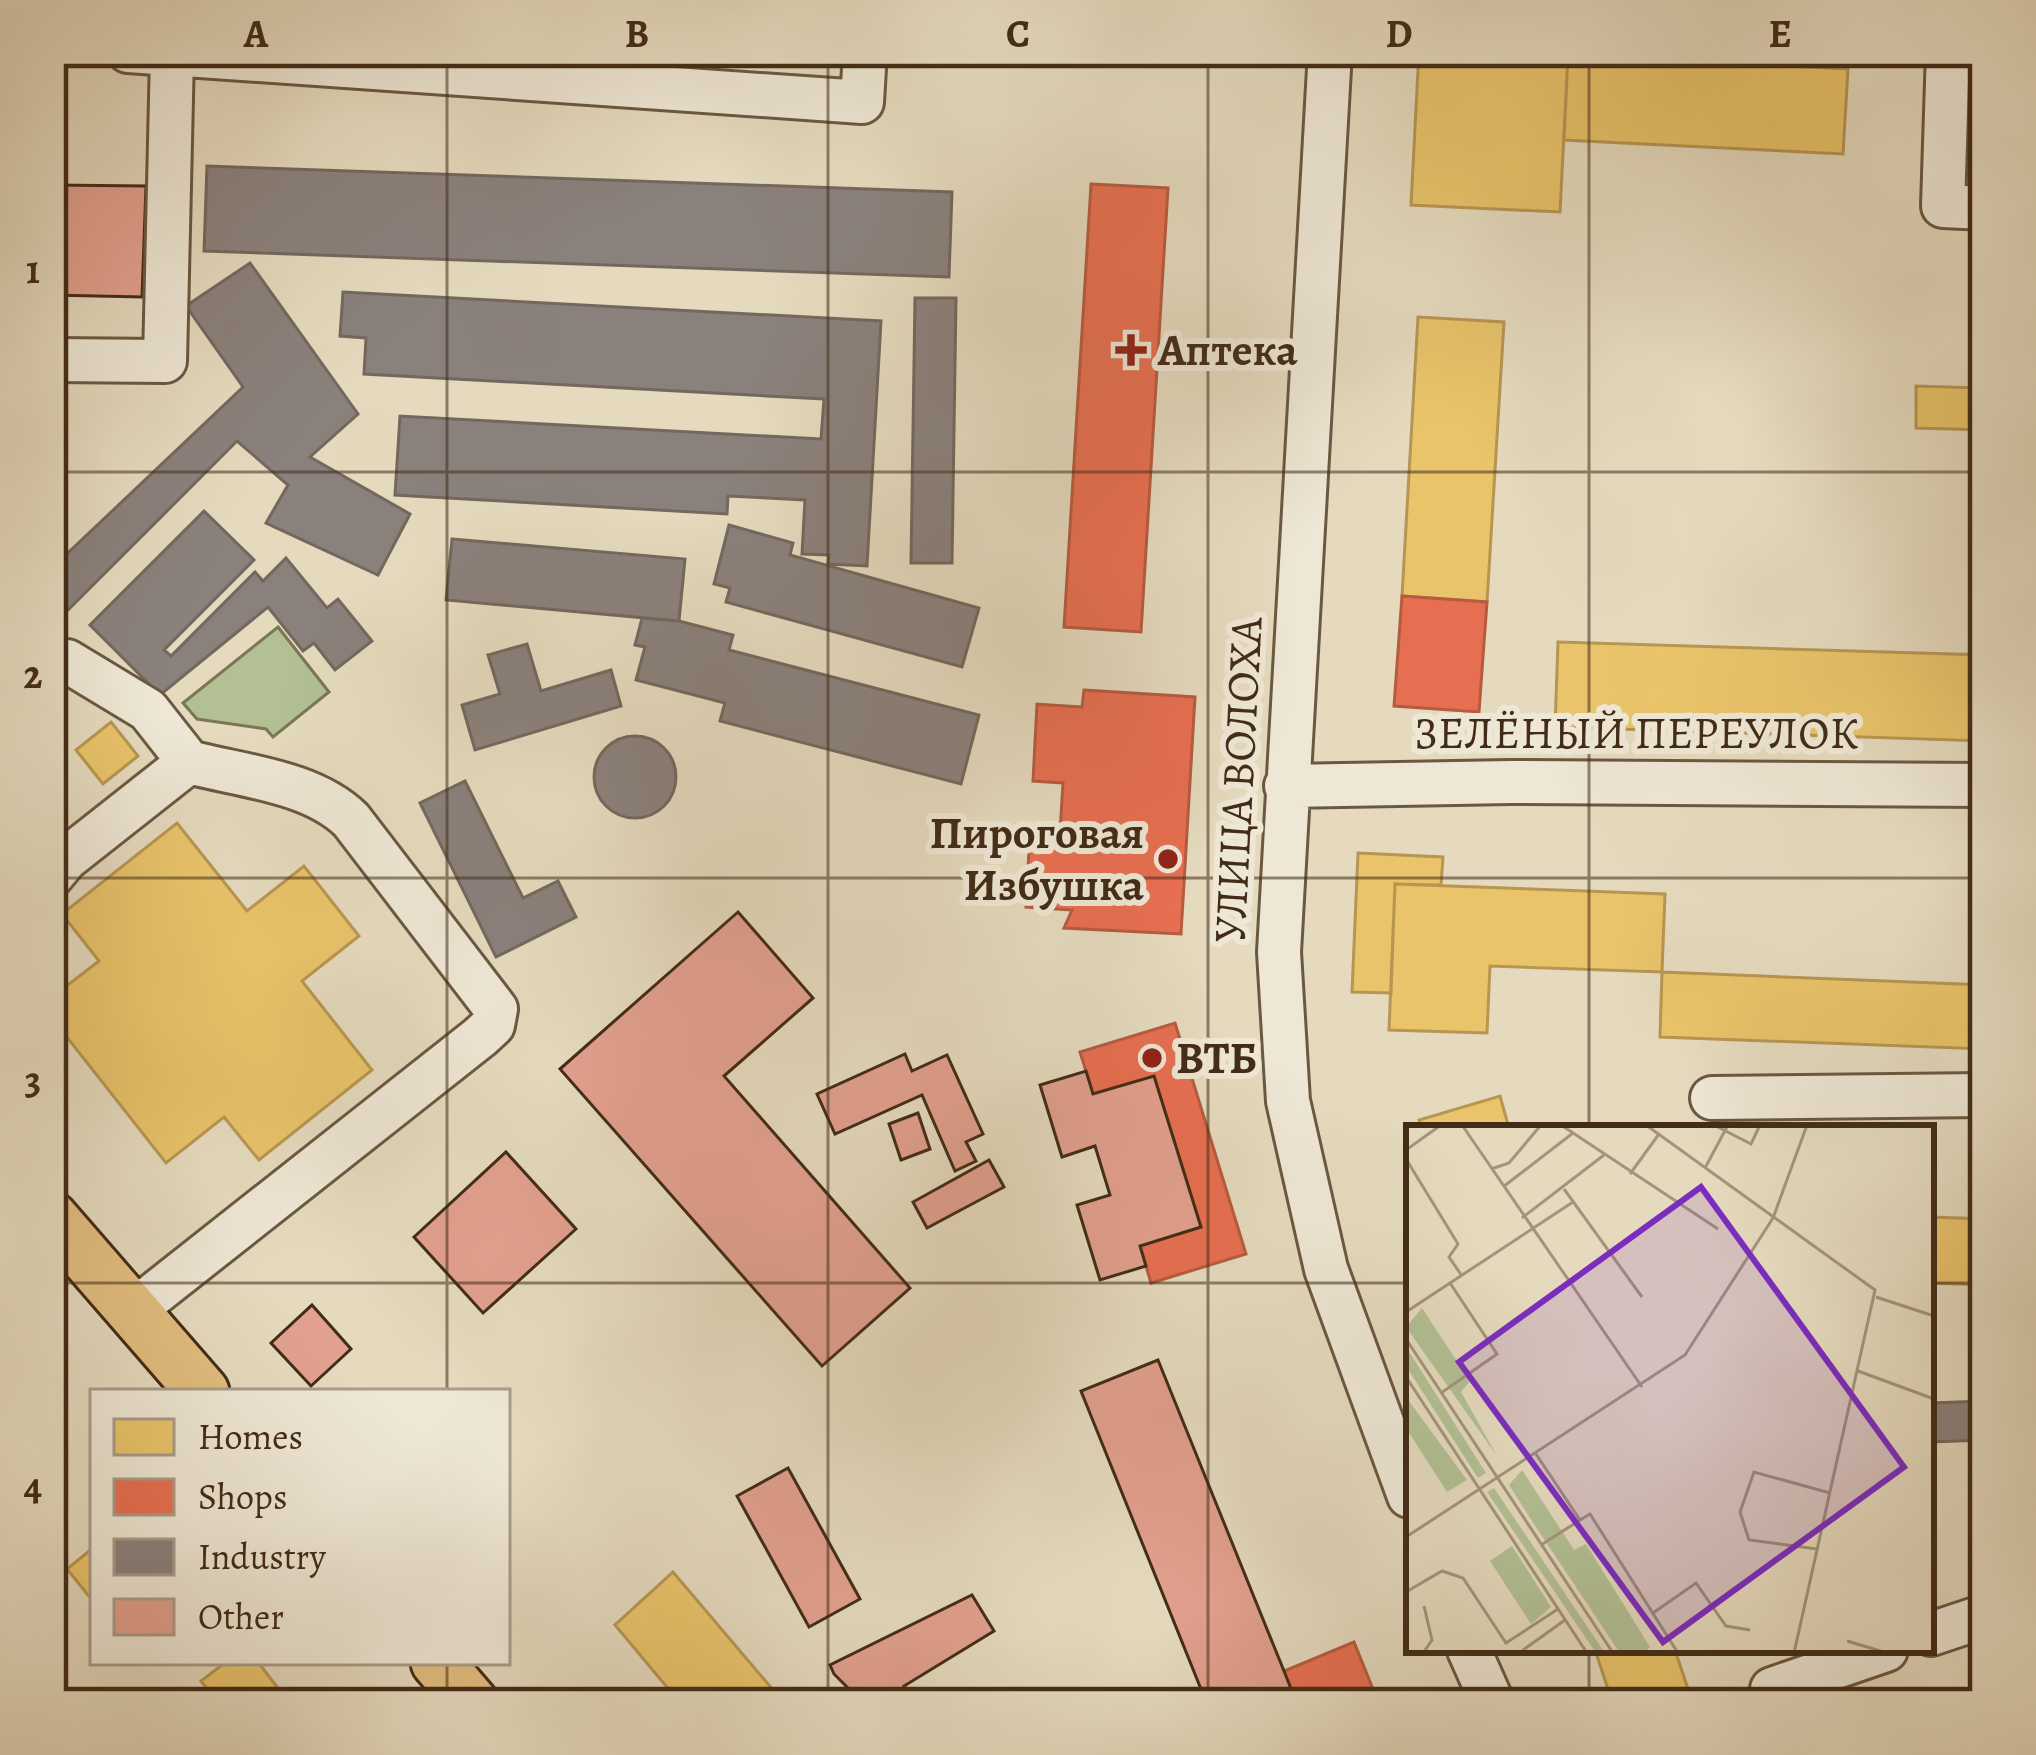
<svg xmlns="http://www.w3.org/2000/svg" width="2036" height="1755" font-family="Alegreya,serif">
	<style>
		.green { fill: #b2c094; stroke: #7a7656; stroke-width: 3 }
		.homes { fill: #e9c46a; stroke: #b79651; stroke-width: 3 }
		.shops { fill: #e76f51; stroke: #b65b40; stroke-width: 3 }
		.industry { fill: #8a817c; stroke: #74685e; stroke-width: 3 }
		.building { fill: #e2a08e; stroke: #422c17; stroke-width: 3 }
		.lines { fill: none; stroke-linecap: round; stroke-linejoin: round }
		.minor-casing { stroke: #6b5841; stroke-width: 48 }
		.major-casing { stroke: #422c17; stroke-width: 57 }
		.minor { stroke: #eee7d5; stroke-width: 42 }
		.major { stroke: #e2bd7f; stroke-width: 51 }
		.grid { fill: none; stroke: #422c17; stroke-width: 3; stroke-opacity: 0.55 }
		.poi-dot { fill: #8f2418; stroke: #eee7d5; stroke-width: 4.5 }
		.labels { text-anchor: middle; dominant-baseline: central; stroke-width: 12; stroke-linejoin: round; paint-order: stroke }
		.poi-label { font-size: 45px; font-weight: bold; fill: #422c17; stroke: #eee7d5; text-anchor: start }
		.street-label { font-size: 45px; fill: #422c17; stroke: #eee7d5 }
		.inset-road { fill: none; stroke: #a4947b; stroke-width: 3 }
		.view { fill: #7b2cbf; fill-opacity: 0.15; stroke: #7b2cbf; stroke-width: 6 }
		.inset-edge { fill: none; stroke: #422c17; stroke-width: 6 }
		.neatline { fill: none; stroke: #422c17; stroke-width: 4.5 }
		.grid-label { font-size: 39px; text-anchor: middle; font-weight: bold; fill: #422c17 }
	</style>
	<rect width="100%" height="100%" fill="#e5dabe"/>
	<filter id="stains"><feTurbulence type="fractalNoise" baseFrequency=".00167" numOctaves="4"/><feColorMatrix values="0 0 0 0 .2 0 0 0 0 .09 0 0 0 0 .02 0 0 0 .5 -.17"/></filter>
	<radialGradient id="worn" r=".72"><stop offset=".6" stop-color="#630" stop-opacity="0"/><stop offset="1" stop-color="#630" stop-opacity=".3"/></radialGradient>
	<path class="green" d="M278,627L329,692L273,737L266,729L197,719L183,703Z"/>
	<path class="homes" d="M675,51H772L771,58Z
		M1419,51H1637L1636,59L1568,55L1560,212L1411,205Z
		M1568,55L1848,69L1843,154L1564,140Z
		M1983,261L1985,430L1916,428V386L1980,388Z
		M1418,317L1504,322L1487,602L1402,596Z
		M1558,642L1985,655V741L1555,727Z
		M111,722L138,756L103,784L76,750Z
		M177,823L247,911L304,866L359,936L302,981L372,1070L259,1160L224,1117L166,1163L51,1017V998L99,961L62,914Z
		M1358,853L1443,857L1441,885L1395,884L1391,993L1352,992Z
		M1395,884L1665,894L1662,972L1490,966L1487,1033L1389,1030Z
		M1662,972L1985,985V1049L1660,1037Z
		M1500,1096L1509,1128H1421L1419,1120Z
		M1931,1217L1985,1219V1285L1931,1283Z
		M93,1548V1599L92,1600L67,1569Z
		M673,1572L785,1704H681L615,1625Z
		M1595,1650H1675L1693,1704H1613Z
		M226,1662H258L287,1700L281,1704H219L201,1681Z"/>
	<path class="shops" d="M772,51H851L850,63L771,58Z
		M1091,184L1168,188L1141,632L1064,627Z
		M1402,596L1487,602L1479,712L1394,706Z
		M1084,690L1195,697L1181,934L1064,928L1072,910L1026,907L1030,830L1060,832L1063,783L1033,781L1037,704L1082,707Z
		M1175,1023L1246,1254L1151,1283L1140,1246L1201,1227L1154,1076L1093,1094L1080,1052Z
		M1354,1642L1379,1704H1297L1284,1671Z"/>
	<path class="industry" d="M207,166L952,192L949,277L204,251Z
		M250,263L358,414L310,457L410,514L378,575L266,523L288,485L237,441L64,614L51,602V569L243,387L186,306Z
		M343,292L881,321L867,566L828,564L829,555L802,554L805,500L728,496L727,514L395,495L400,416L821,439L824,399L364,374L366,338L340,336Z
		M915,298H956L952,563H911Z
		M204,511L254,560L164,650L171,656L255,572L263,581L286,558L327,608L338,599L372,641L335,670L314,643L303,651L268,607L160,695L90,625Z
		M729,525L793,543L790,555L979,608L962,667L726,602L730,588L714,584Z
		M452,539L685,559L679,621L446,600Z
		M642,618L679,621L733,635L729,650L979,715L961,784L720,721L725,703L636,680L645,647L635,645Z
		M527,644L541,691L611,670L621,706L475,750L462,705L500,694L488,655Z
		M594 777a41 41 0 1 1 82 0a41 41 0 1 1-82 0Z
		M465,781L523,898L558,881L576,917L496,957L420,803Z
		M1985,1401V1440L1931,1442V1403Z"/>
	<path class="building" d="M51,185L146,186L142,297L51,295Z
		M738,912L813,998L724,1076L910,1288L822,1366L560,1069Z
		M905,1054L912,1071L947,1055L983,1134L966,1142L976,1161L955,1171L922,1095L835,1134L817,1094Z
		M1086,1071L1093,1094L1154,1076L1201,1227L1140,1246L1146,1266L1100,1280L1077,1205L1110,1195L1095,1146L1062,1157L1040,1085Z
		M918,1113L930,1149L901,1160L889,1124Z
		M506,1152L576,1229L483,1313L414,1237Z
		M989,1160L1004,1187L927,1228L913,1202Z
		M312,1305L351,1349L311,1386L271,1343Z
		M1158,1360L1284,1671L1297,1704H1207L1081,1391Z
		M788,1468L860,1599L809,1627L737,1496Z
		M972,1595L994,1631L904,1686L920,1704H864L834,1674L830,1665Z"/>
	<g class="lines">
		<defs>
			<path id="minor" d="M128,51L862,102L865,51
				M1330,51L1279,952L1288,1101L1326,1269L1409,1496
				M1948,51L1943,206L1985,208
				M51,360L165,361L172,54
				M67,661L148,710L189,762
				M1286,786L1511,782L1985,785
				M51,877L66,859L189,762C241,776 311,781 351,820L496,1009L493,1025L480,1037L133,1311
				M1712,1098L1985,1095
				M1931,1634L1985,1616
				M1469,1650L1493,1704
				M1772,1689L1886,1650"/>
			<path id="major" d="M51,1217L203,1392
				M437,1662L473,1704"/>
		</defs>
		<use href="#minor" class="minor-casing"/>
		<use href="#major" class="major-casing"/>
		<use href="#minor" class="minor"/>
		<use href="#major" class="major"/>
	</g>
	<path class="grid" d="M447,51V1392M828,51V1704M1208,51V1704M1589,51V1128M51,472H1985M51,878H1985M51,1283H1409M1931,1283H1985M1589,1650V1704M447,1662V1704"/>
	<g class="poi-dot">
		<path d="M1125 332h12v12h12v12h-12v12h-12v-12h-12v-12h12z"/>
		<circle cx="1168" cy="859" r="12"/>
		<circle cx="1152" cy="1058" r="12"/>
	</g>
	<g class="labels">
		<g class="poi-label">
			<text x="1158" y="350">Аптека</text>
			<text x="1144" y="833" text-anchor="end">Пироговая<tspan x="1144" dy="52">Избушка</tspan></text>
			<text x="1176" y="1058">ВТБ</text>
		</g>
		<g class="street-label">
			<text x="1636" y="733">ЗЕЛЁНЫЙ ПЕРЕУЛОК</text>
			<text transform="translate(1238 780) rotate(-87)">УЛИЦА ВОЛОХА</text>
		</g>
	</g>
	<g transform="translate(1406 1125)">
		<rect width="528" height="528" fill="#e5dabe"/>
		<path d="M16,183L64,256L55,267L91,331L0,202ZM0,222L80,348L72,353L0,241ZM0,272L61,355L41,367L0,303ZM116,345L168,425L180,419L244,522L237,528H214L128,399L103,360ZM88,363L199,528H190L81,367ZM106,421L145,482L125,499L84,436Z" fill="#b2c094"/>
		<path class="inset-road" d="M56,0L236,262M155,0L312,104M240,0L469,165L388,528M308,0L345,19L354,0M0,25L35,0M0,34L52,119L43,132L56,151M299,43L322,0M85,44L103,38L135,0M224,49L253,9M97,62L167,8M158,64L236,172M116,93L198,30M367,93L401,0M470,172L528,191M0,187L167,77M0,214L207,528M452,246L528,274M0,252L181,528M35,268L91,229L44,158M130,329L174,395L184,389L272,528M0,412L279,230L367,93M135,420L174,395M411,424L343,415L334,387L348,347L424,368M0,467L36,446L57,453L100,518L152,484M247,488L290,458L320,501L344,505M441,516L481,528M17,528L26,515L18,481M113,528L159,495"/>
		<path class="view" d="M295,62L498,342L257,517L53,237Z"/>
		<rect width="528" height="528" class="inset-edge"/>
	</g>
	<rect width="2036" height="1755" fill="none" stroke="#e5dabe" stroke-width="132"/>
	<rect x="90" y="1389" width="420" height="276" fill="#eee7d5" stroke="#a99c89" stroke-width="3"/>
	<rect x="114" y="1419" width="60" height="36" fill="#e9c46a" stroke="#a99c89" stroke-width="3"/>
	<text x="198" y="1449" font-size="36" fill="#422c17">Homes</text>
	<rect x="114" y="1479" width="60" height="36" fill="#e76f51" stroke="#a99c89" stroke-width="3"/>
	<text x="198" y="1509" font-size="36" fill="#422c17">Shops</text>
	<rect x="114" y="1539" width="60" height="36" fill="#8a817c" stroke="#a99c89" stroke-width="3"/>
	<text x="198" y="1569" font-size="36" fill="#422c17">Industry</text>
	<rect x="114" y="1599" width="60" height="36" fill="#e2a08e" stroke="#a99c89" stroke-width="3"/>
	<text x="198" y="1629" font-size="36" fill="#422c17">Other</text>
	<rect x="66" y="66" width="1904" height="1623" class="neatline"/>
	<g class="grid-label">
		<text x="256" y="47">A</text>
		<text x="637" y="47">B</text>
		<text x="1018" y="47">C</text>
		<text x="1399" y="47">D</text>
		<text x="1780" y="47">E</text>
		<text x="33" y="283">1</text>
		<text x="33" y="688">2</text>
		<text x="33" y="1094">3</text>
		<text x="33" y="1500">4</text>
	</g>
	<rect width="100%" height="100%" filter="url(#stains)"/>
	<rect width="100%" height="100%" fill="url(#worn)"/>
</svg>
